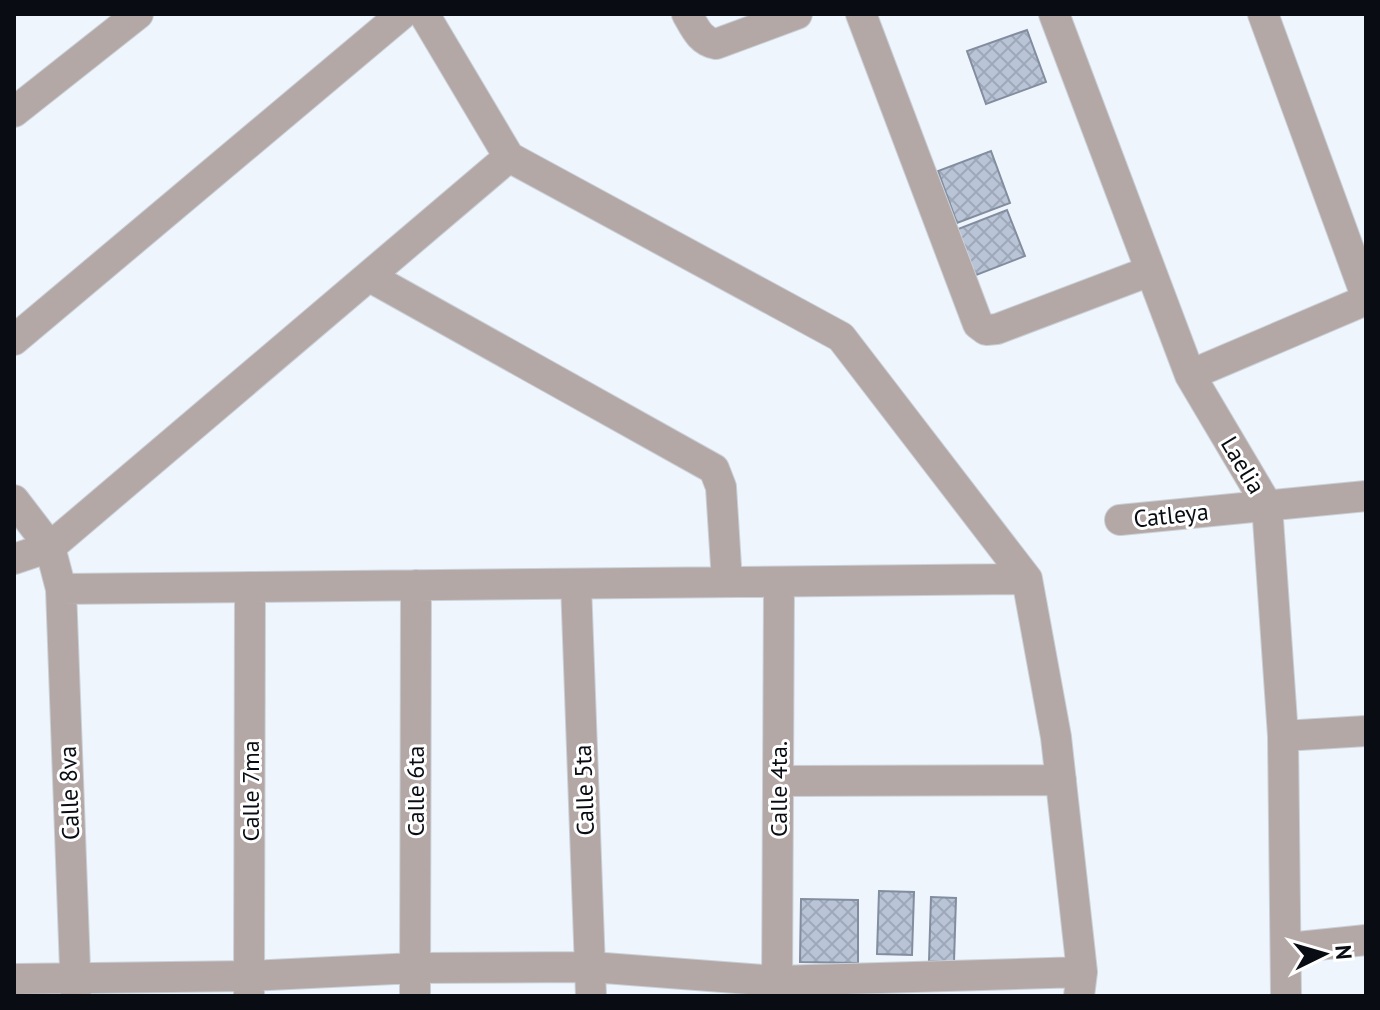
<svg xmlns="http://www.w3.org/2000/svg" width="1380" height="1010" font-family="'PT Sans',sans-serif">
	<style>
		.building { fill: url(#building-cross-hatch); stroke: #828d9f; stroke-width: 2 }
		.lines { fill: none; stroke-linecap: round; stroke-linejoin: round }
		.minor-casing { stroke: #cad0d7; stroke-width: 32 }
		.minor { stroke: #b3a8a6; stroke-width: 30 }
		.labels { text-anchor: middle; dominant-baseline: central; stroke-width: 6; stroke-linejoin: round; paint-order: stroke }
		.street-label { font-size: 24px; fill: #090d13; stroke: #fff }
	</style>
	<defs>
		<pattern id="building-cross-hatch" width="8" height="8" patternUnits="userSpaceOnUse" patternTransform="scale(2)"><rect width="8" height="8" fill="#b9c5d7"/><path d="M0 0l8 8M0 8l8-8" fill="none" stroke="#9ea8b8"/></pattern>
	</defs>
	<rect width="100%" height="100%" fill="#eff5fc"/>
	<path class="building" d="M1027,30L1046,82L986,104L967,51Z
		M991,151L1010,203L957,223L938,171Z
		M1007,210L1025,256L971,277L953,231Z
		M879,891L914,892L912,955L877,954Z
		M931,897L956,898L954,962L929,961Z
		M801,899L858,900V963L800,962Z"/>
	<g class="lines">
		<defs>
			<path id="minor" d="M424,14L509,157L841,337L1027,579L1056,737L1082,972L1079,996
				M687,14C695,28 700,41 716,44L797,14
				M861,14L978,324L986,330L997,329L1150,271
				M1054,14L1190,375L1267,505L1283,736L1286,996
				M1263,14L1366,296
				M14,112L138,14
				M370,277L714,469L721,487L727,582
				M14,340L402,14
				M1190,375L1366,300
				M14,500L50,547L14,559
				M1120,520L1366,496
				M576,584L591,996
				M61,589L1027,579
				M1283,736L1366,731
				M778,781L1061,780
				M1288,948L1366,940
				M14,979L249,976L415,968L591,967L776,981L1082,972
				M249,994L250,587
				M76,996L61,589L50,547L509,157
				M415,996L416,585
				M777,996L779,582"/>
		</defs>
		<use href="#minor" class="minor-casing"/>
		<use href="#minor" class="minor"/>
	</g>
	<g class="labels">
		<g class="street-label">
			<text transform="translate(1243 465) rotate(59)">Laelia</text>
			<text transform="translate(1171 515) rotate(-6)">Catleya</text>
			<text transform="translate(778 789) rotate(-90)">Calle 4ta.</text>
			<text transform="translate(584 790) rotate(-92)">Calle 5ta</text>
			<text transform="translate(250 791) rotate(-90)">Calle 7ma</text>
			<text transform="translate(415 791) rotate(-90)">Calle 6ta</text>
			<text transform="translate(69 793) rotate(-92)">Calle 8va</text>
		</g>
	</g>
	<rect width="1380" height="1010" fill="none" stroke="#090d13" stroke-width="32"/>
	<g transform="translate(1324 954) rotate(85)" stroke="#ffffff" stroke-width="6" paint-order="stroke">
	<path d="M0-6L14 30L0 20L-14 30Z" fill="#090d13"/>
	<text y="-12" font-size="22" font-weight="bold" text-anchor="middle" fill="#090d13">N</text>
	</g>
</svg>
